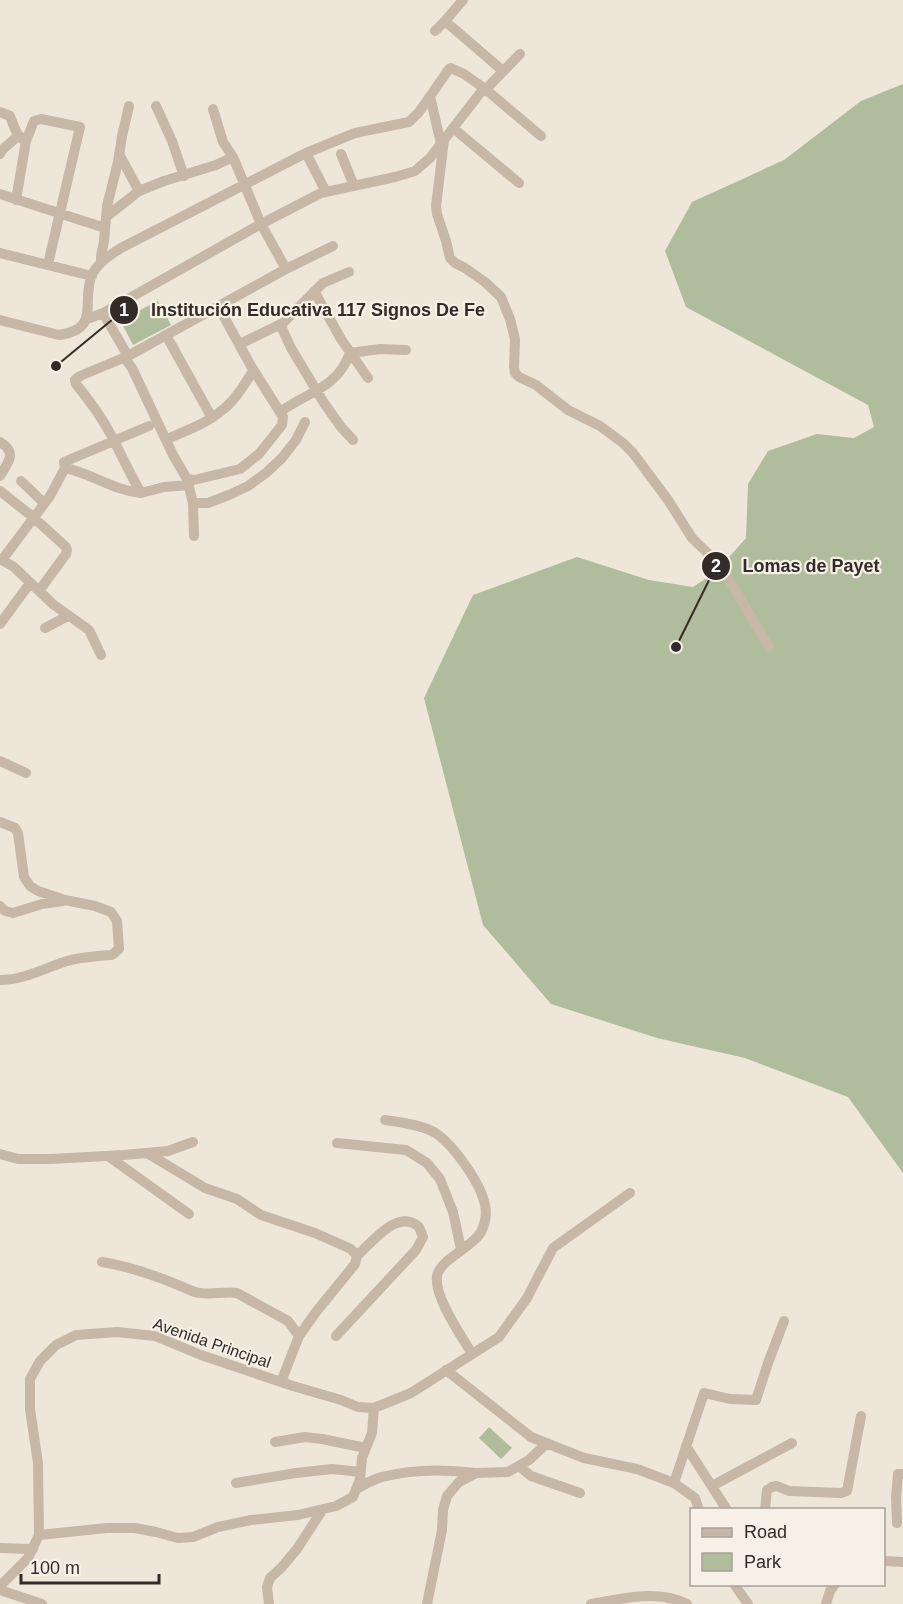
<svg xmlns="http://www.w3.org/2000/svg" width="903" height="1604" font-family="Helvetica,sans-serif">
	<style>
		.green { fill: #b0bd9c }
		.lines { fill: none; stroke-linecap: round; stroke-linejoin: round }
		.minor { stroke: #c6b7a7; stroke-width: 10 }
		.labels { text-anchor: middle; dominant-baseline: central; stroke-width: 4.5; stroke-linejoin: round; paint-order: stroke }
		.street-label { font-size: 16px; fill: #332b27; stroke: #f7f0e6 }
		.leader { fill: none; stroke: #332b27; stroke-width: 2 }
		.callout-dot { fill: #332b27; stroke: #f7f0e6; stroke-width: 2 }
		.mark-label { font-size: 18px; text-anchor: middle; font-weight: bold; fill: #fff }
		.callout-label { font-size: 18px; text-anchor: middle; font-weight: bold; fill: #332b27; stroke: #f7f0e6; stroke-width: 4.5; stroke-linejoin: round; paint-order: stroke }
	</style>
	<rect width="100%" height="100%" fill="#efe6da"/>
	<path class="green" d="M903,84V1173L848,1097L745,1058L657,1038L551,1004L483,925L424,698L473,595L577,557L649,580L693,587L716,572L746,538L748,484L768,451L817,434L854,438L874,427L868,405L686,307L665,251L692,202L784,160L861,101Z
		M158,301L171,325L133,345L120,320Z
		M489,1427L512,1448L501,1459L479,1438Z"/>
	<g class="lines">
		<path class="minor" d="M445,21L503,71
			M435,31L445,21L463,0
			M484,88L541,136
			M486,89L520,54
			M430,96L441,144
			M156,106L172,141L184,176
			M213,109L223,142L233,157L261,224L286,269
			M0,112L10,116C14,126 16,137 26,141
			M453,128L519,183
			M444,140L436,206L437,214L446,241L450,258L455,263L465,268L485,282L501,297L510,319L515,339L514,367L515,373L519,377L536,385L568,410L600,426L623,443L633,453L668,500L692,538L721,566L769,647
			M306,153L326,192
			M0,154L2,150L18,136
			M119,154L139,191
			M341,154L354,186
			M0,194L105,228
			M16,200L26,141L34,121L41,119L80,127L48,264
			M106,217L139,191L164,181L216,165L233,157
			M0,253L92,276
			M101,263V256L104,241L107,206L118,162L122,136L129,106
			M314,291L341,339L368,378
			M103,313L128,356
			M0,320L59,335C100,329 82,305 91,277C96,264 110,255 121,248L306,153L355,133L409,122L419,112L449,69L451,68L464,74L484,88L430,158L415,171L395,177L321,193L261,224L103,313L87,319
			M280,324L291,348L324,403L341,427L353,440
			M166,335L212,418
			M240,344L283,323L323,283L349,272
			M124,357L132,368L173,455L187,479
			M280,412C308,391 336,390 350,353L380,349L406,350
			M167,439C185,431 206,424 221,411C235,401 244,385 253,371
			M0,442C18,453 8,462 0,476
			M65,468C91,473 115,491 141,493C130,474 121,454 111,435C101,416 89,400 76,384L75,380L80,376L128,356L286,269L333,246
			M21,481L44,503
			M0,491L33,517L66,547L67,550L66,554L39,591
			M141,493L164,487L189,485
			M193,503H208L229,495L248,486L266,473L282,458L296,440L305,422
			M194,536L193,503L187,479L194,480L240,469L259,454L282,425L283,417L251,366L218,306
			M0,559L14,567L54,605L89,630L101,655
			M2,560L50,496L65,468L64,462L149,426
			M0,624L30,583
			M45,628L68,616
			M0,761L26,773
			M0,822L15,828L18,833L24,877L30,886L38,891L65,900L95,906L111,912L117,921L119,949L112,955C96,956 79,957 64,962C43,969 23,980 0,980
			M0,906L5,911L13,913L42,904L63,901
			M385,1120C399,1122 425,1125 437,1134C455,1147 481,1184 485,1205C487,1214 485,1224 481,1232C472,1248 440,1259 437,1276C434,1297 461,1335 472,1354
			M337,1143L406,1150L427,1163L440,1179L453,1212L461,1249
			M147,1153L205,1188L237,1199L261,1215L315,1233L351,1249L357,1256L355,1264L316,1312L299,1336L281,1382
			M0,1154L18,1159H51L124,1155L168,1151L193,1142
			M108,1156L189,1214
			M102,1262C122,1265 141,1271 160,1278C172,1282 184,1288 195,1292C209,1296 223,1291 237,1293L288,1321L299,1336
			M336,1336L416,1250L423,1237L419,1227C398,1208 372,1242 357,1256
			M446,1370L531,1437L584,1458L637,1469L674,1483L695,1498L699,1510
			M275,1442L305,1437L322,1439L366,1448
			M686,1446L727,1510
			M519,1466L531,1476L580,1493
			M236,1483L296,1473L332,1469L361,1472
			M674,1483L704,1393L730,1399L756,1400L768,1363L784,1321
			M712,1486L792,1443
			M356,1489C364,1485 373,1479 382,1477C413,1469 445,1469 476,1473
			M765,1510L767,1490L772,1487L777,1486L789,1491L841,1493L847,1491L861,1416
			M897,1523L896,1498L898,1474H903
			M39,1535L107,1528H135L156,1532L178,1538L193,1537L218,1527L251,1520L298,1515L336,1506L353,1497L360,1479L362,1458L372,1433L374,1408
			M0,1548L33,1549
			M884,1561L903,1562
			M734,1584L748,1604
			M0,1586L28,1558L39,1535L38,1463L30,1409V1379L40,1361L56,1345L76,1335L117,1332L155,1336L201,1355L293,1386L341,1400L358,1407L374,1408L411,1393L499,1337L527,1298L553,1248L630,1193
			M0,1590L42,1604
			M269,1604L267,1587L270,1578L281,1568L297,1549L323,1509
			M427,1604L442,1530L443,1510L447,1496L459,1482L476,1473L508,1472L529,1460L547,1443
			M591,1604C623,1599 656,1589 687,1604
			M826,1604L830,1591L835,1584"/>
	</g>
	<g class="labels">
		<g class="street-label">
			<text transform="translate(212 1343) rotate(19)">Avenida Principal</text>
		</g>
	</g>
	<path class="leader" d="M56 366L124 310M676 647L716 566"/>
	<g class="callout-dot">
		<circle cx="56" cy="366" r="6"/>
		<circle cx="676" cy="647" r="6"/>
		<circle cx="124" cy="310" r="15"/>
		<circle cx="716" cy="566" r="15"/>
	</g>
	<g class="mark-label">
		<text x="124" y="316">1</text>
		<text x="716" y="572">2</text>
	</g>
	<g class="callout-label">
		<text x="318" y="316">Institución Educativa 117 Signos De Fe</text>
		<text x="811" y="572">Lomas de Payet</text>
	</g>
	<rect x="690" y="1508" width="195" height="78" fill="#f7f0e6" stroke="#a9a19a" stroke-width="1.5"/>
	<rect x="702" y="1528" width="30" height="9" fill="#c6b7a7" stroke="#a9a19a" stroke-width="1.5"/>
	<text x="744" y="1538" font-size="18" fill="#332b27">Road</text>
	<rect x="702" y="1553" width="30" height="18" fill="#b0bd9c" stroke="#a9a19a" stroke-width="1.5"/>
	<text x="744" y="1568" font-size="18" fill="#332b27">Park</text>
	<path d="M21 1574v9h138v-9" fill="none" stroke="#332b27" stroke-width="3"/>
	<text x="30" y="1574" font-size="18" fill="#332b27" stroke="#f7f0e6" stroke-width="4.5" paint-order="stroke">100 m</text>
</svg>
